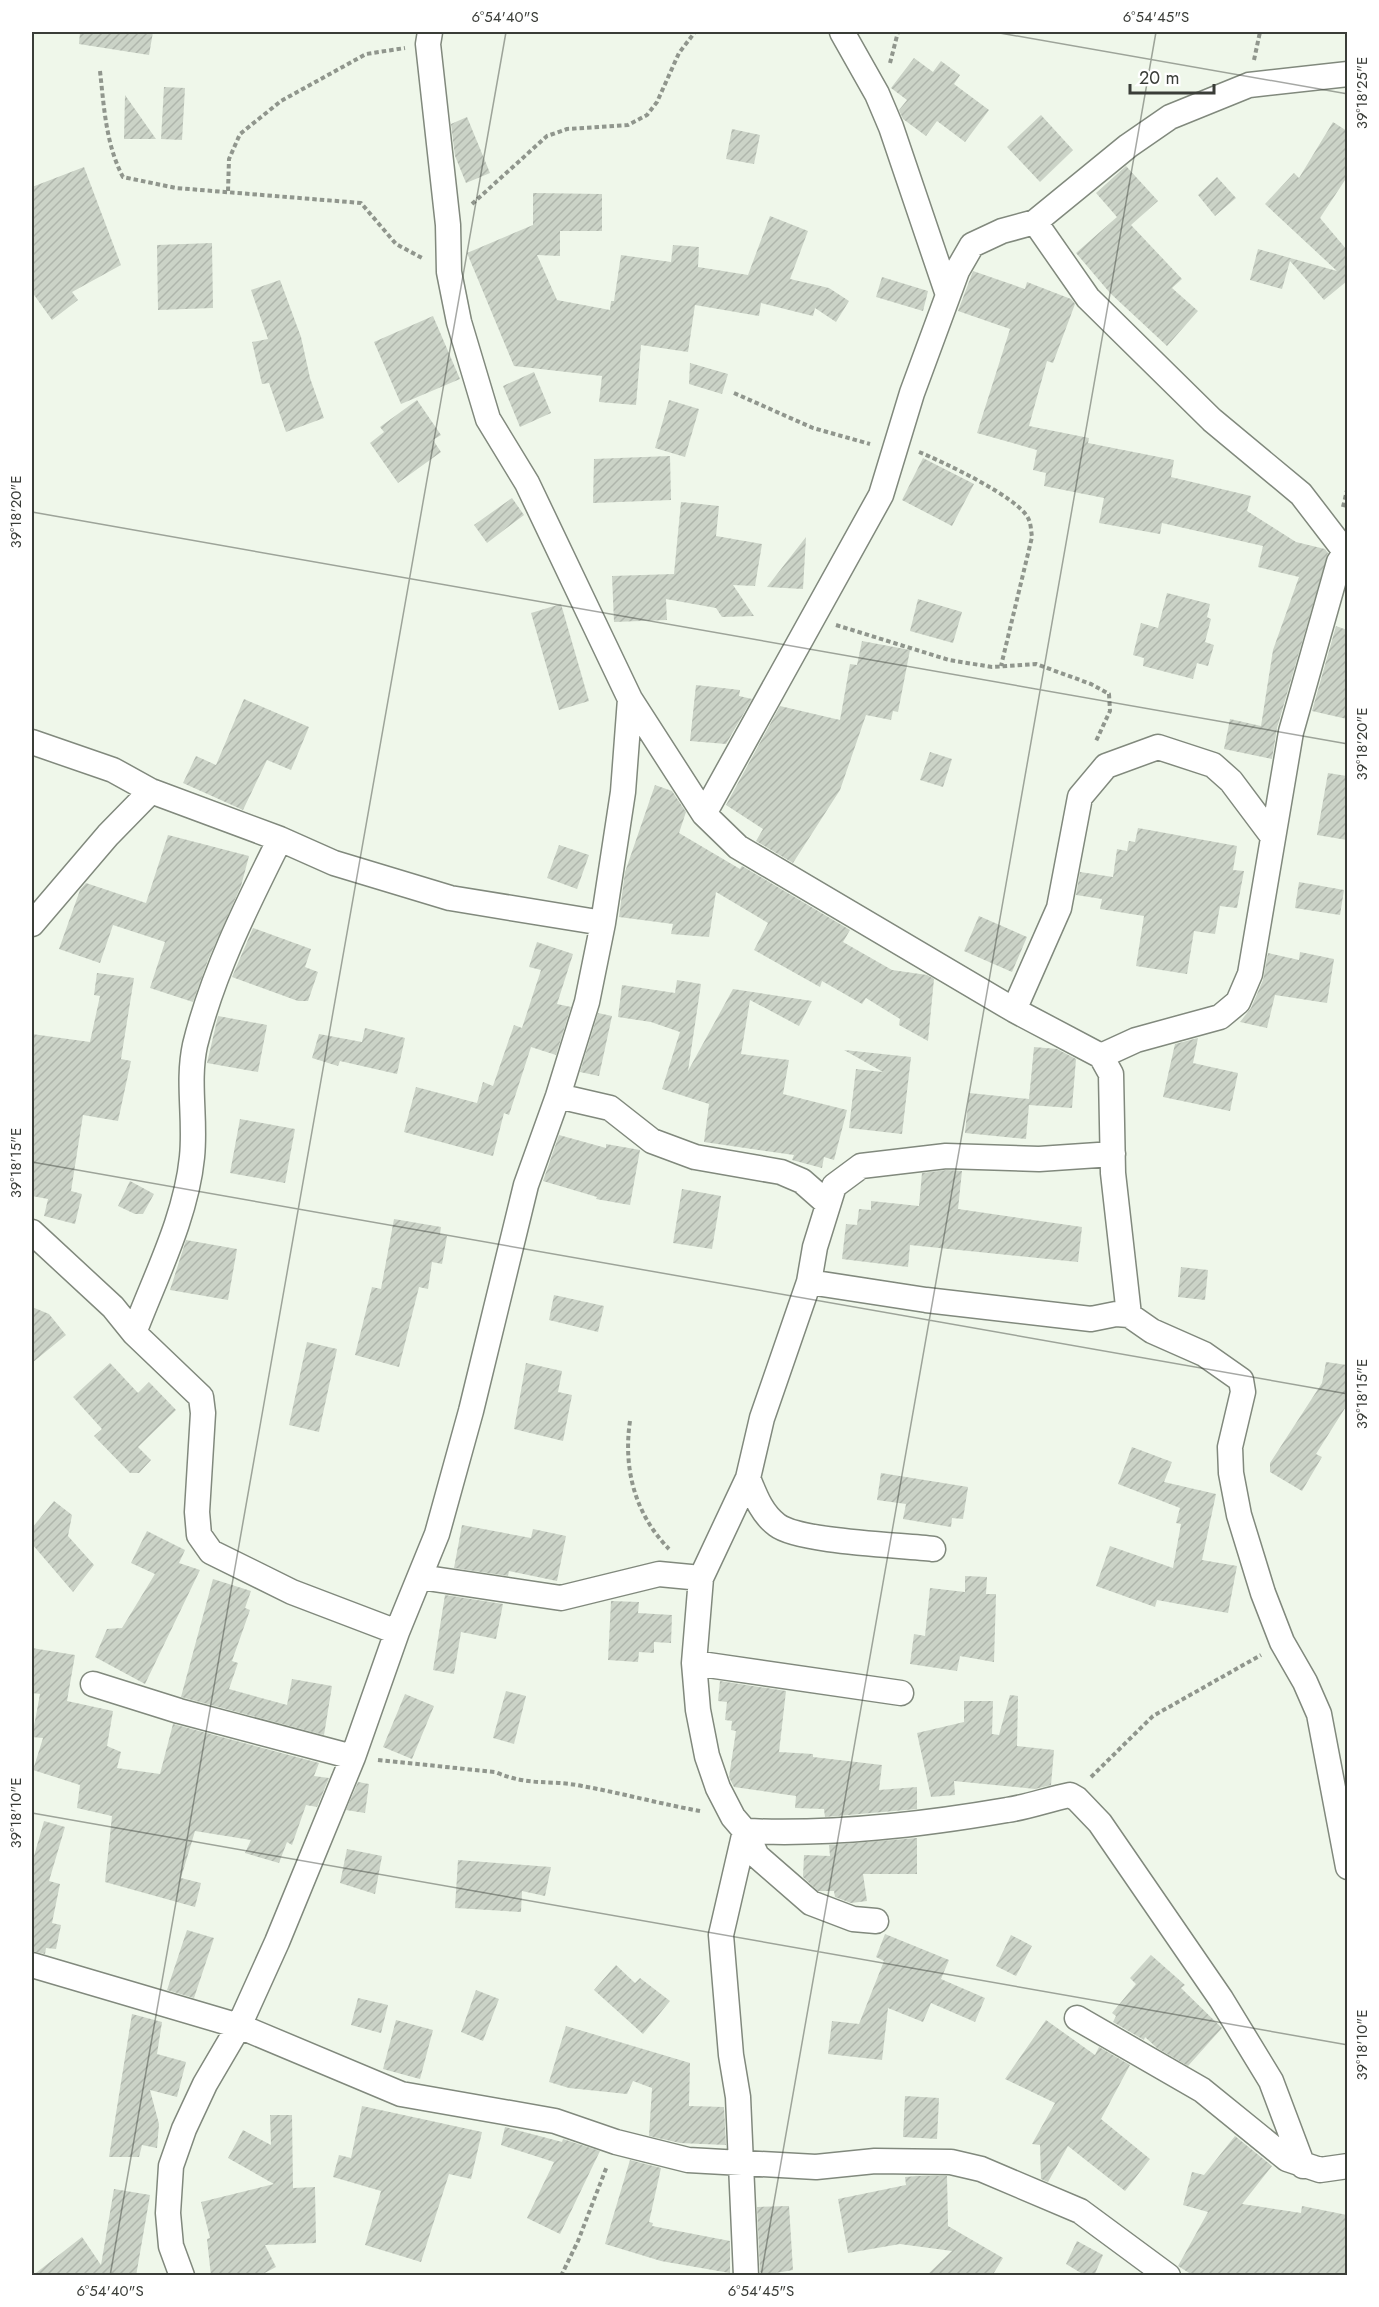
<svg xmlns="http://www.w3.org/2000/svg" width="1379" height="2307" font-family="Jost,sans-serif">
	<style>
		.building { fill: url(#building-hatch) }
		.lines { fill: none; stroke-linecap: round; stroke-linejoin: round }
		.street-casing { stroke: #81897d; stroke-width: 27 }
		.path { stroke: #90968d; stroke-width: 4; stroke-dasharray: 4.5 3; stroke-linecap: butt }
		.street { stroke: #fff; stroke-width: 24 }
		.ticks { fill: none; stroke: #3a3d38; stroke-width: 1.5; stroke-opacity: 0.45 }
		.neatline { fill: none; stroke: #3a3d38; stroke-width: 2 }
		.ticks-label { font-size: 15px; text-anchor: middle; fill: #3a3d38 }
	</style>
	<defs>
		<pattern id="building-hatch" width="6" height="6" patternUnits="userSpaceOnUse" patternTransform="scale(1.5)"><rect width="6" height="6" fill="#cbd3c7"/><path d="M-1 1l2-2M0 6l6-6M5 7l2-2" fill="none" stroke="#afb6ac"/></pattern>
	</defs>
	<rect width="100%" height="100%" fill="#eff7ea"/>
	<path class="building" d="M80,32H153L149,55L79,44Z
		M914,58L933,72L941,61L960,75L954,84L989,110L965,142L937,121L926,136L903,119L899,110L907,100L891,88Z
		M164,87L185,88L182,140L161,139Z
		M125,95L156,139H124Z
		M1041,115L1073,150L1040,182L1007,147Z
		M467,117L490,173L466,183L455,156L451,124Z
		M1333,122L1347,131V177L1320,218L1347,250V281L1324,300L1290,261L1282,289L1250,280L1258,249L1337,271L1265,204L1294,173L1299,178Z
		M732,129L760,135L754,164L726,159Z
		M1126,166L1158,201L1131,225L1182,279L1172,288L1198,311L1167,346L1110,293L1076,253L1117,217L1096,193Z
		M84,167L121,265L72,292L78,300L52,320L32,292V187Z
		M1217,177L1236,198L1215,216L1198,195Z
		M533,193L602,194V231H560V256L537,255L557,300L610,310L611,301H614L621,255L671,262L673,245L699,247L698,267L748,275L770,216L808,231L790,279L829,288L849,301L836,322L815,308L813,316L761,303L759,316L695,305L688,352L641,345L636,405L599,402L602,376L514,366L467,253L533,225Z
		M212,243L213,308L158,310L157,245Z
		M973,271L1025,289L1027,282L1071,299L1075,304L1053,363L1047,361L1029,426L1089,438L1088,443L1174,460L1171,477L1251,496L1247,511L1296,542L1325,549L1328,553L1277,728L1272,759L1224,749L1230,719L1261,726L1273,650L1299,577L1258,567L1263,546L1162,523L1160,534L1099,523L1104,498L1044,486L1046,473L1033,470L1037,450L977,433L1010,329L958,311Z
		M882,277L928,291L923,311L876,297Z
		M280,280L301,337L310,378L324,418L286,432L269,383L262,384L252,342L268,339L251,290Z
		M433,316L460,379L401,404L374,342Z
		M690,363L728,374L722,394L689,384Z
		M534,372L551,413L520,427L503,386Z
		M417,400L441,435L433,440L441,452L398,483L370,443L384,432L380,427Z
		M669,400L699,409L685,457L655,448Z
		M670,456L671,500L593,503L594,459Z
		M923,458L974,484L952,526L902,500Z
		M512,498L524,515L487,543L474,525Z
		M681,502L719,506L716,536L762,544L755,586L733,585L754,616L722,617L716,608L666,599L667,620L614,622L612,576L674,574Z
		M806,537L803,589L767,587Z
		M1167,593L1210,604L1207,617L1211,619L1205,642L1214,645L1208,666L1197,663L1193,679L1143,666L1144,658L1133,655L1141,623L1158,628Z
		M918,599L962,612L953,643L910,631Z
		M561,604L589,701L559,710L531,613Z
		M1336,626L1347,630V719L1312,711Z
		M862,641L910,650L898,712L893,711L891,720L866,715L840,790L793,863L756,841L763,829L726,805L780,706L840,720L850,664L857,665Z
		M696,685L740,690L739,696L752,699L726,744L690,741Z
		M244,699L309,727L291,770L267,760L243,810L183,783L196,756L216,765Z
		M930,752L952,759L943,787L920,780Z
		M1328,773L1347,776V840L1317,835Z
		M655,785L672,791L686,812L679,833L740,869L742,866L850,930L843,942L892,970L927,975L934,979L928,1041L899,1025L900,1019L866,998L862,1004L822,981L820,987L754,950L768,923L716,892L709,937L671,934L673,924L619,917L625,872Z
		M1138,828L1237,846L1233,870L1244,871L1237,908L1220,906L1215,934L1194,931L1187,974L1136,966L1144,916L1100,909L1102,899L1076,895L1080,872L1113,877L1117,849L1127,851L1129,841L1135,842Z
		M168,835L249,856L241,886L208,960L193,1002L150,988L165,942L113,925L100,963L59,949L80,890L86,883L146,903Z
		M559,845L589,855L577,889L547,878Z
		M1299,882L1344,890L1340,915L1295,908Z
		M979,916L1027,937L1012,972L964,951Z
		M253,928L311,949L305,967L318,972L308,1001H298L232,977Z
		M537,942L573,954L557,1004L571,1007L556,1055L531,1047L509,1115L504,1113L493,1156L404,1132L416,1087L477,1103L483,1082L493,1086L514,1025L522,1028L541,970L529,967Z
		M1300,952L1334,959L1327,1003L1275,995L1267,1028L1240,1022L1251,1008L1263,980L1268,953L1299,960Z
		M97,973L134,978L121,1059L131,1061L118,1121L83,1115L71,1191L82,1194L75,1224L44,1216L48,1199L32,1196V1034L90,1042L100,996L94,995Z
		M677,980L701,984L688,1071L733,989L812,1001L799,1026L750,1000L741,1054L789,1060L783,1094L847,1110L834,1160L824,1157L822,1168L792,1160L794,1155L704,1142L709,1104L662,1089L680,1032L651,1022L618,1017L622,985L675,993Z
		M598,1013L612,1016L599,1076L580,1072Z
		M218,1016L267,1025L258,1072L207,1063Z
		M365,1028L405,1038L397,1074L340,1061L338,1066L312,1058L319,1034L362,1042Z
		M1198,1038L1193,1063L1238,1073L1230,1111L1163,1097L1175,1044Z
		M1034,1047L1057,1049L1076,1059L1072,1108L1029,1105L1026,1139L965,1133L969,1093L1029,1099Z
		M844,1050L911,1057L902,1134L849,1128L856,1069L883,1072Z
		M240,1119L295,1129L285,1183L230,1173Z
		M559,1135L606,1148V1144L640,1150L630,1205L596,1199L597,1197L543,1181Z
		M947,1170L962,1171L958,1209L1082,1227L1078,1262L910,1245L908,1267L842,1259L846,1224L857,1225L859,1209L871,1210V1201L919,1206L922,1173Z
		M130,1181L154,1194L143,1214H135L118,1206Z
		M682,1189L721,1196L712,1249L673,1243Z
		M394,1219L441,1227L440,1234L447,1236L442,1264L432,1262L428,1289L419,1287L399,1367L355,1355L372,1287L381,1289Z
		M186,1240L237,1249L228,1300L170,1290Z
		M1181,1267L1208,1270L1205,1300L1178,1297Z
		M554,1295L604,1306L598,1332L549,1320Z
		M32,1307L49,1314L66,1335L32,1363Z
		M307,1342L337,1349L319,1432L289,1425Z
		M1326,1362L1347,1365V1405L1316,1454L1322,1457L1302,1491L1270,1472V1463L1322,1383Z
		M110,1363L138,1393L149,1382L176,1410L138,1447L151,1460L139,1473H130L94,1436L102,1429L73,1397Z
		M526,1363L562,1371L558,1392L572,1395L563,1441L514,1429Z
		M1132,1447L1172,1462L1164,1482L1216,1494L1202,1560L1237,1566L1228,1613L1157,1600L1155,1607L1096,1586L1110,1546L1173,1568L1181,1524L1176,1523L1180,1508L1118,1484Z
		M881,1473L968,1487L963,1519L952,1518L951,1527L903,1519L906,1504L877,1500Z
		M54,1501L72,1515L68,1536L94,1565L73,1592L32,1544V1528Z
		M462,1525L531,1538L533,1529L566,1536L557,1581L509,1571L508,1576L454,1568Z
		M147,1531L185,1550L179,1563L200,1570L145,1684L95,1657L107,1629L122,1628L155,1574L131,1563Z
		M965,1576L987,1577L986,1594H996L994,1662L960,1656L957,1671L910,1664L914,1634L925,1636L930,1588L965,1592Z
		M213,1579L251,1591L245,1608L250,1610L232,1661L238,1663L229,1689L287,1705L292,1679L332,1686L324,1735L181,1697Z
		M445,1595L503,1604L496,1639L461,1632L454,1674L433,1670Z
		M611,1601L639,1602L638,1613L672,1615L671,1643L654,1642V1653L639,1652L638,1662L608,1660Z
		M32,1648L75,1655L67,1701L113,1711L107,1746L121,1752L117,1768L160,1774L173,1724L319,1763L314,1776L329,1778L317,1807L306,1805L292,1845L287,1842L279,1863L245,1853L251,1840L195,1831L181,1878L201,1883L195,1907L105,1882L112,1816L77,1808L80,1785L33,1770L43,1738L32,1737L40,1694L32,1693Z
		M720,1681L786,1691L779,1752L813,1754V1757L882,1765L879,1790L917,1787V1809L825,1817L824,1809L795,1808L796,1796L734,1787L729,1777L736,1731L731,1730L732,1721L725,1720L727,1702L718,1701Z
		M506,1691L526,1696L514,1744L493,1738Z
		M405,1694L434,1706L412,1759L383,1747Z
		M1010,1695L1018,1696L1017,1746L1054,1750L1051,1785L1035,1789L954,1781L955,1795L931,1797L917,1733L964,1722V1701H993L992,1734L999,1735Z
		M358,1782L369,1784L365,1813L346,1810Z
		M44,1821L65,1827L49,1881L60,1884L52,1923L61,1925L56,1949L46,1948L45,1954L32,1951V1863Z
		M917,1838V1874H863L867,1901L851,1903L835,1897L834,1891H818L803,1877L804,1855L830,1856L829,1845Z
		M347,1849L382,1856L375,1894L340,1883Z
		M458,1860L551,1867L545,1896L522,1891L521,1912L455,1908Z
		M187,1930L214,1938L194,1998L167,1990Z
		M885,1934L949,1960L941,1979L985,1998L975,2022L931,2003L923,2022L888,2008L882,2060L828,2054L832,2021L859,2024L884,1961L876,1957Z
		M1011,1935L1032,1946L1016,1976L996,1966Z
		M1151,1955L1185,1985L1181,1988L1222,2028L1188,2066L1157,2048L1145,2037L1144,2040L1113,2022L1116,2016L1112,2013L1136,1984L1130,1978Z
		M616,1965L635,1983L640,1978L670,2001L643,2034L594,1990Z
		M476,1990L499,1999L483,2041L461,2032Z
		M358,1998L388,2005L381,2033L351,2025Z
		M132,2014L162,2022L157,2054L186,2062L177,2097L150,2090L159,2124L157,2148L142,2145L139,2157H109Z
		M396,2020L433,2030L420,2079L383,2069Z
		M1046,2020L1095,2055L1099,2047L1130,2065L1101,2119L1150,2159L1125,2191L1068,2146L1048,2182L1041,2179L1040,2145L1032,2144L1055,2103L1005,2079Z
		M566,2026L690,2063L689,2106L724,2107L726,2145L680,2143L649,2136L652,2088L633,2081L627,2094L569,2088L549,2082Z
		M905,2096L939,2098L937,2139L903,2137Z
		M362,2106L482,2132L471,2179L449,2174L421,2262L365,2245L381,2191L333,2177L339,2155L351,2158Z
		M270,2115H292L293,2188L315,2187L316,2243L265,2245L276,2267L259,2276H211L207,2239L210,2238L201,2202L274,2184L228,2158L243,2130L271,2145Z
		M505,2127L562,2142L563,2139L600,2151L560,2234L527,2218L554,2162L501,2145Z
		M1235,2136L1272,2166L1242,2204L1301,2213L1302,2206L1347,2215V2276H1194L1178,2266L1208,2212L1183,2205L1192,2172L1204,2175Z
		M630,2160L661,2168L649,2222L653,2223L652,2226L730,2241V2273L661,2261L605,2244Z
		M917,2176H947L948,2226L1003,2258L992,2276H926L952,2251L900,2244L848,2253L838,2199L906,2185L905,2177Z
		M114,2189L150,2195L136,2276H32L82,2237L101,2265Z
		M789,2206L793,2270L764,2275L760,2272L757,2207Z
		M1077,2241L1103,2255L1094,2276H1086L1066,2264Z"/>
	<g class="lines">
		<defs>
			<path id="street" d="M842,32L877,94L891,127L948,295
				M1035,222L1088,298L1212,420L1301,494L1344,550
				M630,699L704,814L738,847L1014,1010L1101,1056L1111,1074L1113,1173L1129,1315
				M32,742L113,770L151,791L280,839L334,863L450,898L603,923
				M704,814L881,495L912,393L957,271L972,245L1002,231L1035,222L1128,146L1170,117L1249,85L1348,74
				M32,924L108,835L151,791
				M1014,1010L1059,908L1080,797L1106,766L1158,747L1213,765L1231,781L1273,837
				M1101,1056L1136,1040L1220,1017L1238,1002L1250,974L1291,732L1339,562L1348,548
				M558,1096L610,1108L652,1141L695,1157L781,1172L802,1181L827,1203
				M32,1232L113,1307L134,1333L201,1397L203,1413L197,1512L199,1535L211,1552L292,1592L397,1632
				M809,1282L926,1300L1091,1319L1116,1314L1129,1315L1152,1331L1204,1354L1241,1380L1243,1392L1230,1447L1231,1473L1239,1515L1263,1593L1282,1642L1305,1682L1319,1714L1348,1867
				M134,1333C155,1277 186,1218 192,1157C196,1119 187,1082 195,1045C213,972 247,905 280,839
				M748,1478C755,1495 761,1513 777,1525C799,1542 901,1545 933,1549
				M420,1577L561,1598L659,1574L701,1578
				M694,1663L901,1693
				M93,1684L179,1711L353,1757
				M876,1921L853,1919L811,1903L757,1856L745,1831C833,1835 920,1825 1007,1810C1028,1807 1049,1799 1070,1795L1077,1799L1100,1823L1221,1999L1271,2081L1303,2166
				M32,1965L239,2026L401,2094L555,2121L616,2142L688,2160L816,2167L875,2161L951,2162L981,2169L1080,2211L1168,2276
				M1077,2018L1202,2090L1287,2159L1320,2170L1348,2166
				M182,2276L171,2246L168,2213L171,2166L184,2129L205,2084L239,2026L277,1942L353,1757L397,1632L437,1534L471,1411L526,1185L558,1096L587,1002L603,923L623,792L630,699L527,483L488,419L459,322L449,272L448,225L428,44L430,32
				M746,2276L738,2097L731,2055L721,1935L745,1831L733,1817L718,1788L707,1756L698,1710L694,1663L701,1578L748,1478L762,1418L809,1282L815,1247L834,1186L861,1166L946,1156L1039,1159L1113,1154"/>
		</defs>
		<use href="#street" class="street-casing"/>
		<path class="path" d="M1254,60L1260,32
			M890,63L898,32
			M100,71C104,107 106,145 123,177L176,188L361,203L396,244L424,259
			M228,191L229,159L240,134L281,101L366,54L405,48
			M472,204L547,136L567,129L628,125L647,115L657,102L679,53L695,32
			M734,393L813,428L870,444
			M919,452C941,461 1018,497 1028,518C1031,523 1031,531 1032,537L1001,666
			M1343,507L1348,486
			M836,625L949,660L992,667L1036,664L1091,684L1109,694L1110,711L1096,741
			M630,1421C623,1469 635,1514 669,1549
			M378,1760L495,1772C531,1787 547,1779 582,1786C621,1793 661,1804 700,1811
			M1091,1777L1153,1716L1261,1655
			M561,2276L578,2241L607,2166"/>
		<use href="#street" class="street"/>
	</g>
	<path class="ticks" d="M994,32L1348,94M32,512L1348,744M32,1162L1348,1394M32,1813L1348,2045M110,2276L506,32M761,2276L1156,32"/>
	<rect width="1379" height="2307" fill="none" stroke="#ffffff" stroke-width="66"/>
	<path d="M1130 84v9h84v-9" fill="none" stroke="#3a3d38" stroke-width="3"/>
	<text x="1139" y="84" font-size="18" fill="#3a3d38" stroke="#ffffff" stroke-width="4.5" paint-order="stroke">20 m</text>
	<rect x="33" y="33" width="1313" height="2241" class="neatline"/>
	<g class="ticks-label">
		<text x="505" y="22">6°54'40"S</text>
		<text x="1156" y="22">6°54'45"S</text>
		<text transform="translate(1362 93) rotate(-90)" y="5">39°18'25"E</text>
		<text transform="translate(16 512) rotate(-90)" y="5">39°18'20"E</text>
		<text transform="translate(1362 744) rotate(-90)" y="5">39°18'20"E</text>
		<text transform="translate(16 1163) rotate(-90)" y="5">39°18'15"E</text>
		<text transform="translate(1362 1394) rotate(-90)" y="5">39°18'15"E</text>
		<text transform="translate(16 1813) rotate(-90)" y="5">39°18'10"E</text>
		<text transform="translate(1362 2045) rotate(-90)" y="5">39°18'10"E</text>
		<text x="110" y="2296">6°54'40"S</text>
		<text x="761" y="2296">6°54'45"S</text>
	</g>
</svg>
